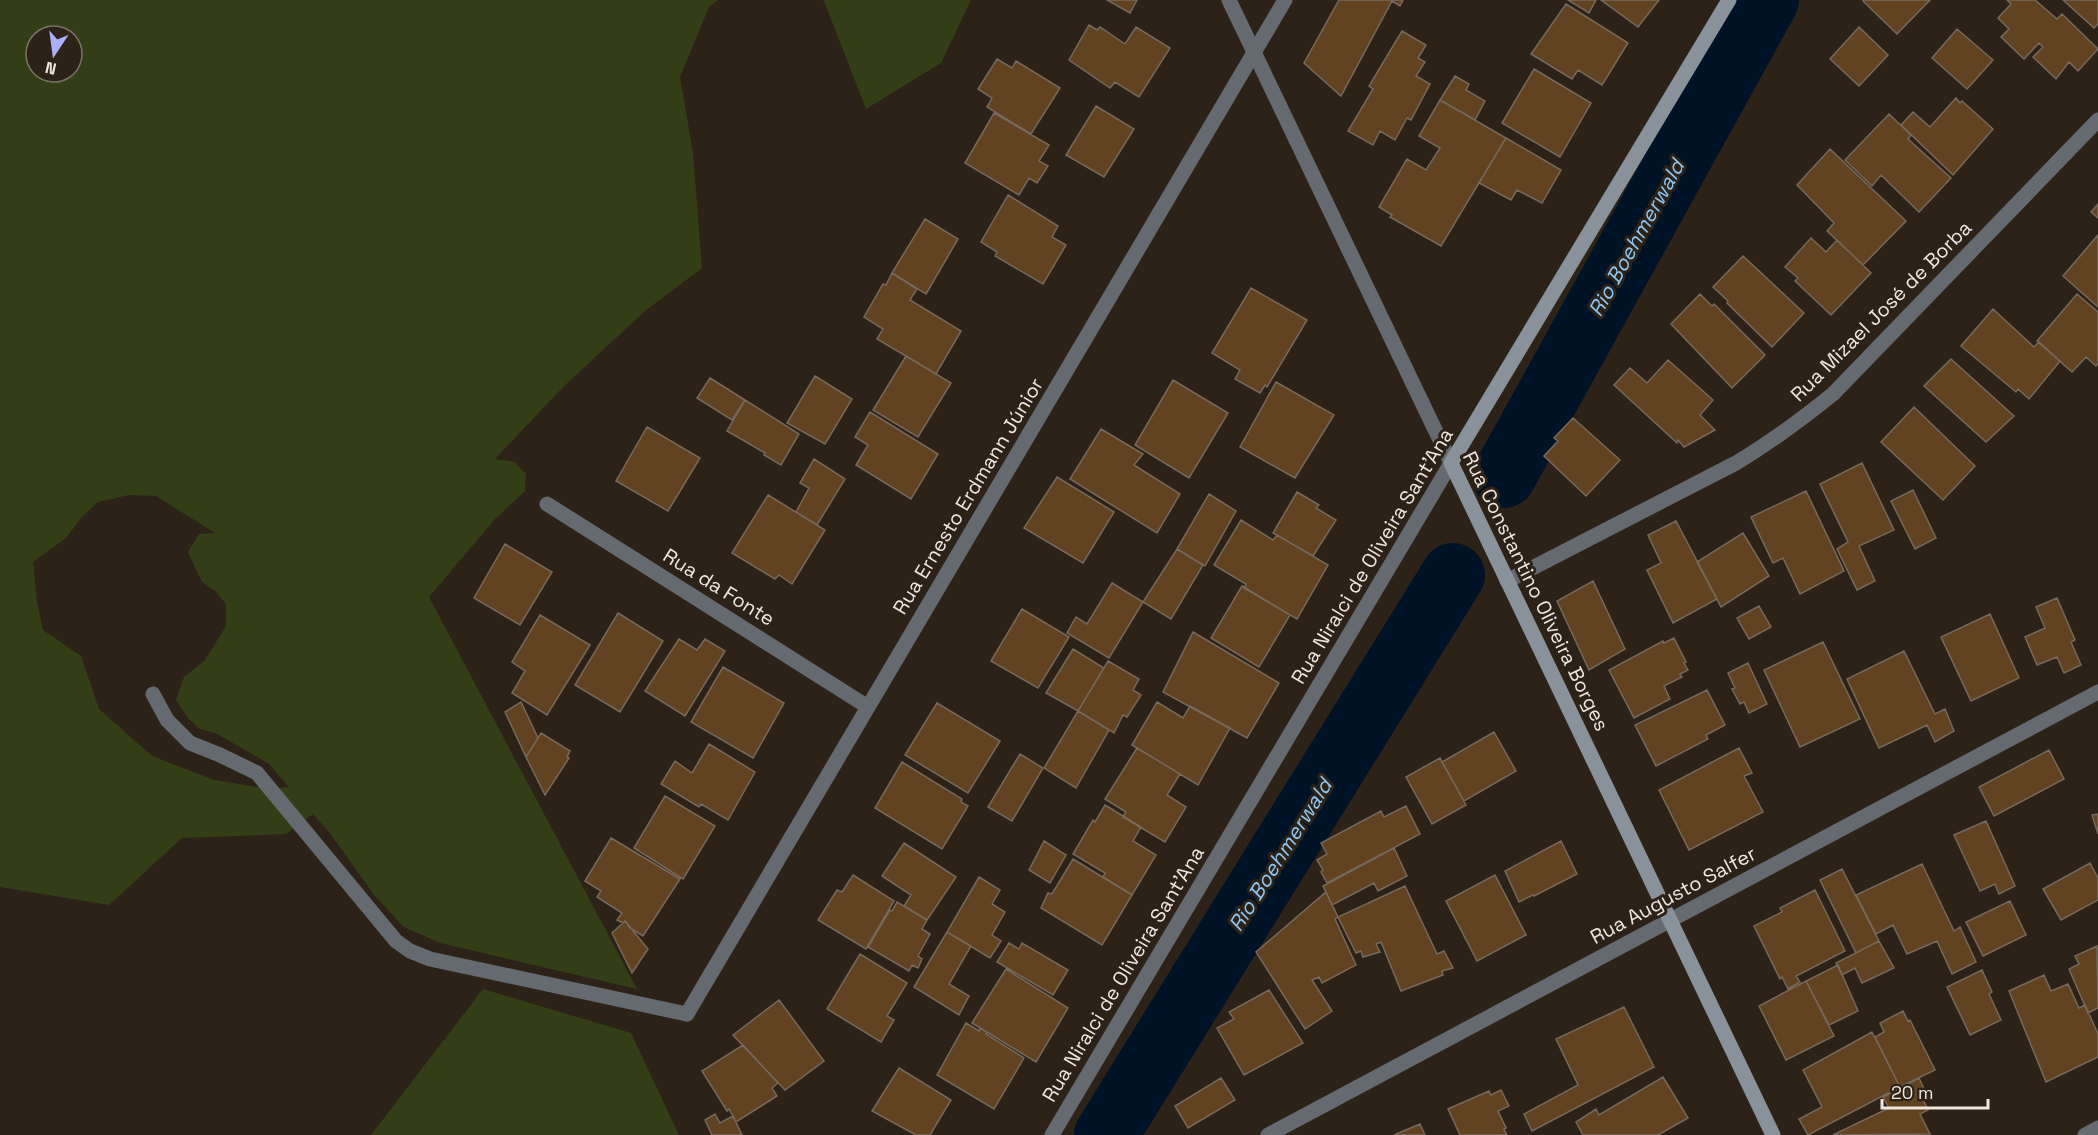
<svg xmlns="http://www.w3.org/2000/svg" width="2098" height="1135" font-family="'Space Grotesk',sans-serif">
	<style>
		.green { fill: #333e17; fill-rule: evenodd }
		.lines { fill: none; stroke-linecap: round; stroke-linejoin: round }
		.river { stroke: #001326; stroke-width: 64 }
		.building { fill: #614321; stroke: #76695d; stroke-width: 1.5 }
		.lane { stroke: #646a6f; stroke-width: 15 }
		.street { stroke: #646a6f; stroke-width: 15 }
		.secondary { stroke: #89919a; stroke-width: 15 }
		.labels { text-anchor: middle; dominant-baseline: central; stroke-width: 6; stroke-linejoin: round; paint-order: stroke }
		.street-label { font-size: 20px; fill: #eee7e0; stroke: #2d2218 }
		.water-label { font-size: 21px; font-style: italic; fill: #8bc8f9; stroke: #2d2218 }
	</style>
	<rect width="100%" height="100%" fill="#2d2218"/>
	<path class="green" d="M0,0H718L709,7L680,77L693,153L702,268L645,311L563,387L495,459L515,462L526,474L525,491L495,519L429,597L637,989L440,943L404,927L375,896L329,832L313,814L286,834L182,838L109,905L0,887ZM36,36H72V72H36ZM129,495L156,496L215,533L199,534L188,552L202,582L215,591L226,604V626L205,660L184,677L176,700L187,717L198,728L217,734L268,763L289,787L269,789L214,780L152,756L99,709L81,656L43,630L37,601L33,562L66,538L82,517L98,502Z
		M822,0H971L941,63L866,109L824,1Z
		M483,989L631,1033L679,1135H371Z"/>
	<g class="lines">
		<path class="river" d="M1504,476L1767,0
			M1106,1135L1453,575"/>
	</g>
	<path class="building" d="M1107,0H1137L1130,13Z
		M1339,0H1403L1400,6L1392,1L1341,96L1304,63Z
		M1568,0H1596L1589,13Z
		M1601,0H1659L1638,27Z
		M1864,0H1930L1897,34L1863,1Z
		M2007,0H2035L2057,19L2062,14L2098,49L2078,71L2069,62L2056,79L2033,57L2043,47L2039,43L2024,59L2001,37L2009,29L1998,18L2011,4Z
		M2063,0H2098V24L2094,28Z
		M1566,4L1628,43L1602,85L1578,70L1572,79L1531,54Z
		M1089,25L1097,30L1100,27L1125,44L1136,27L1170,48L1139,97L1115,82L1110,88L1069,60Z
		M1859,27L1888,55L1859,86L1830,59Z
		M1957,29L1993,60L1967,89L1932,58Z
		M1402,31L1426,45L1418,58L1425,62L1416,76L1430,84L1411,120L1407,118L1395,140L1380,131L1373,145L1348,131L1373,89L1369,86Z
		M997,59L1012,68L1016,61L1060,88L1031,134L987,107L992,98L978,89Z
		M1534,69L1591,103L1560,157L1502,123Z
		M1455,76L1469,84L1466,90L1485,101L1475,120L1440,100Z
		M1956,98L1960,103L1962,101L1993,129L1953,175L1901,125L1913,112L1930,127Z
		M1440,100L1506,138L1441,246L1390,217L1392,215L1379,207L1407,159L1426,170L1440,148L1419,136Z
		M1096,106L1134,129L1104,177L1066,155Z
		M994,113L1049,145L1039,161L1048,166L1037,183L1029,178L1019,195L965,163Z
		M1889,114L1911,135L1908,139L1951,178L1919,212L1881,175L1872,186L1845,160Z
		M1506,138L1561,170L1542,203L1517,190L1511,200L1479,183Z
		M1830,149L1906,221L1863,265L1827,231L1834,223L1797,185Z
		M1008,195L1058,226L1052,237L1066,245L1043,284L995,256L997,252L981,242Z
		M2098,204V218L2091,212Z
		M925,219L958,239L926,294L892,273Z
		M2098,235V307L2063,276Z
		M1811,238L1826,252L1837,240L1871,273L1831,315L1795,281L1798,278L1785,267Z
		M1743,256L1804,313L1772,347L1727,303L1728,301L1713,287Z
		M892,273L917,289L910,300L961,331L936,374L877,339L883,329L864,317L883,284L886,285Z
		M1251,288L1307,320L1267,387L1265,385L1260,393L1235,379L1240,370L1212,353Z
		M1700,294L1712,306L1714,304L1765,355L1732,388L1671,324Z
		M2077,294L2098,312V363L2096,366L2086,357L2072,372L2037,341Z
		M1993,309L2034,347L2039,342L2060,361L2029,399L2018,389L2016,392L1961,346Z
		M906,356L951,383L918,437L873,410Z
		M1951,359L2014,416L1986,442L1924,386Z
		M1668,360L1713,400L1700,415L1715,430L1684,447L1678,440L1677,443L1614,385L1630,368L1647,383Z
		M815,376L852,399L825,444L787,423Z
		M710,378L745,400L732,420L697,398Z
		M1173,380L1228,413L1189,478L1135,445Z
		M1276,382L1334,415L1295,478L1240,447Z
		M745,400L799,434L781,465L764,455L765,453L727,431Z
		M1914,407L1975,466L1943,500L1881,442Z
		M870,412L938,454L911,499L856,465L868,445L855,437Z
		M1573,418L1620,460L1586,496L1544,456L1558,441L1554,438Z
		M647,427L700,458L668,511L616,481Z
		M1101,429L1143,454L1134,465L1180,494L1157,533L1070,479Z
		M814,459L845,479L817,525L796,512L809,488L800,483Z
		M1862,463L1894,530L1859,546L1875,581L1857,590L1837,549L1848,542L1820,484Z
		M1057,477L1114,512L1083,563L1024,528Z
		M1913,490L1936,538L1915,549L1891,501Z
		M1806,491L1844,571L1800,594L1783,558L1773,563L1751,517Z
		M1297,492L1319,505L1316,508L1336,520L1313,556L1273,533Z
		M1209,494L1236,511L1205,566L1177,549Z
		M768,495L825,530L792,584L779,575L775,579L732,553Z
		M1241,520L1273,540L1277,535L1328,565L1297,619L1244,588L1246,584L1214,565Z
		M1676,521L1717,599L1673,623L1647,570L1661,563L1648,535Z
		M1743,533L1769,576L1721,607L1697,562Z
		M505,544L552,572L520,625L474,598Z
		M1177,549L1203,565L1171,619L1143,602Z
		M1593,581L1625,649L1589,670L1557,601Z
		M1112,583L1143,602L1109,658L1067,633L1076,617L1087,624Z
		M1242,586L1290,615L1259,667L1211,638Z
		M2057,598L2075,640L2071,642L2081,665L2064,673L2057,657L2037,665L2025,637L2045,628L2036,607Z
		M1759,606L1771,627L1749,639L1737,618Z
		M1022,609L1069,637L1038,688L991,661Z
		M618,613L663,641L620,712L575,685Z
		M1990,614L2019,678L1971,701L1941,637Z
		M540,615L590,645L547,715L512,693L525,671L512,662Z
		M1193,632L1279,683L1247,738L1163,692Z
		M1674,638L1686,662L1684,663L1688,670L1680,674L1682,677L1664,686L1670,699L1634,718L1609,670L1663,641L1664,643Z
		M679,639L697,650L705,639L725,651L685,716L645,691Z
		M1823,642L1860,719L1800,747L1764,670Z
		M1073,649L1104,668L1078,711L1046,693Z
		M1904,651L1935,714L1945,709L1954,731L1935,742L1927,725L1879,748L1847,679Z
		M1108,661L1139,679L1133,690L1141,695L1127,717L1123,715L1114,733L1078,711Z
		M1748,663L1767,704L1749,713L1744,702L1740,704L1732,689L1735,688L1728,673Z
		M723,667L784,703L753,758L691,722Z
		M1707,690L1725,725L1706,735L1708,739L1656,766L1635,725Z
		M521,702L538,738L526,757L505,712Z
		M1157,702L1183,718L1190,706L1230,728L1198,785L1132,745Z
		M937,703L1000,741L968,793L905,755Z
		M1078,711L1109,730L1076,788L1044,768Z
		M1494,732L1516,771L1464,801L1442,762Z
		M541,733L570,751L567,757L569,758L545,795L526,757Z
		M709,744L755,772L728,820L701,804L699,807L661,784L675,761L692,773Z
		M1137,748L1180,774L1167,795L1186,807L1165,842L1123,817L1126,812L1105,799Z
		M1739,748L1752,773L1744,776L1763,812L1689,850L1659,790Z
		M2049,750L2064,779L1994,816L1979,787Z
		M1020,754L1043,768L1012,821L988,807Z
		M1440,758L1466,805L1432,824L1406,777Z
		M902,762L962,799L961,802L968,806L942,849L875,808Z
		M665,796L715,826L683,879L634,848Z
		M1105,805L1141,827L1133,841L1156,855L1132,895L1103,877L1105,873L1073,854L1093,820L1095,822Z
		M1406,806L1420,834L1327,883L1321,872L1323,870L1317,860L1327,854L1321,843L1381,811L1384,817Z
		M2098,814V834L2092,815Z
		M1986,821L2015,886L1999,894L1995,884L1980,891L1954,835Z
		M611,838L680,879L643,936L630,928L625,921L623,923L617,920L622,913L597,897L601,891L585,881Z
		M1044,841L1066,855L1050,883L1029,870Z
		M1561,841L1577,874L1534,896L1533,895L1519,902L1505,871Z
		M904,843L956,877L927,920L904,906L911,895L882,876Z
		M1394,848L1407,876L1378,891L1374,883L1332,905L1323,886Z
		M1073,859L1132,895L1102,945L1041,908L1048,893L1052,894Z
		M2090,863L2098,878V900L2061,920L2043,889Z
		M1922,864L1954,931L1960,927L1976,962L1952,974L1937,941L1907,954L1893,925L1876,934L1856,895Z
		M1842,869L1879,941L1856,953L1820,880Z
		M853,875L894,901L866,949L818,920L837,890L842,892Z
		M1495,875L1526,935L1477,961L1446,901Z
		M979,877L1000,890L992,904L1005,912L992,935L1001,941L990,958L947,932Z
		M1405,886L1437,954L1444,951L1453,968L1442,971L1443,975L1401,991L1381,942L1376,944L1380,952L1363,957L1361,951L1356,953L1338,917Z
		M1815,890L1845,951L1796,976L1800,982L1788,989L1782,977L1780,979L1754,926L1782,912L1780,908Z
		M1326,892L1338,917L1335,919L1356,965L1322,983L1319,977L1312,980L1332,1011L1305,1029L1256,952Z
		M2010,901L2026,935L1983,956L1966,922Z
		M897,902L927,920L922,929L930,934L918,956L922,959L918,968L912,965L909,971L868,947L890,910L892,911Z
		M625,921L648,949L632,973L612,933Z
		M947,932L971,946L949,984L969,996L959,1015L914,987Z
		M1879,941L1894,968L1862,983L1855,968L1842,975L1836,963Z
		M1009,943L1019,949L1022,943L1068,970L1053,995L997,962Z
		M2097,946L2098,1008L2088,1013L2069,969L2079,964L2075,956Z
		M860,954L907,983L887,1016L894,1020L881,1042L827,1009Z
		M1838,965L1858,1011L1829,1025L1806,981Z
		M1006,969L1068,1008L1036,1062L972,1023Z
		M1982,970L1992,992L1989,994L2001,1020L1970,1035L1947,987Z
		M2044,975L2051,991L2068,984L2079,1008L2085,1005L2098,1034V1057L2046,1082L2009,991Z
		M1806,981L1834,1036L1786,1060L1759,1006Z
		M1269,990L1303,1043L1244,1075L1217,1028L1234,1019L1229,1012Z
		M779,1000L824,1061L785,1090L733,1035Z
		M1624,1007L1654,1067L1532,1131L1524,1114L1578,1085L1556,1039Z
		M1903,1011L1908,1021L1910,1020L1935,1070L1900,1087L1875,1037L1884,1032L1880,1023Z
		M966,1023L979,1031L980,1028L987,1032L986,1034L1024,1058L994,1109L937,1075Z
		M1872,1032L1900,1087L1808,1135L1799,1119L1822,1107L1803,1070Z
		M743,1045L778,1083L772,1088L777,1096L736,1122L729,1109L727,1111L702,1071Z
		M899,1068L951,1100L930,1135H916L872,1111Z
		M1663,1077L1688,1118L1658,1135H1583L1576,1122L1596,1109L1599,1115Z
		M1221,1078L1235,1100L1188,1128L1175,1106Z
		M1919,1078L1926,1093L1921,1095L1928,1110L1920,1114L1930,1134L1833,1135L1889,1108L1883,1097Z
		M1501,1090L1509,1106L1498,1111L1506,1128L1504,1129L1507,1135H1460L1448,1109L1489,1091L1491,1095Z
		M715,1114L720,1123L733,1116L742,1135H712L705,1120Z
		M1420,1124L1425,1135H1394Z"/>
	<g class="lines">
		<path class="lane" d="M153,694L167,720L190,743L220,755L257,773L396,941L410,951L430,959L687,1014"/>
		<path class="street" d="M547,504L868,707
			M1507,581L1736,463C1771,442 1802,419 1833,394L2098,120
			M687,1014L1285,0
			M1052,1135L1451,463L1229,0
			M1268,1135L2098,692
			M2085,1135L2098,1128"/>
		<path class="secondary" d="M1729,0L1451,463L1773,1135"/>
	</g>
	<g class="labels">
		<g class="street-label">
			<text transform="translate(1881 311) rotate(-45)">Rua Mizael José de Borba</text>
			<text transform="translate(968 496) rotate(-59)">Rua Ernesto Erdmann Júnior</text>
			<text transform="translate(1372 556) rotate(-59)">Rua Niralci de Oliveira Sant'Ana</text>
			<text transform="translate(719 587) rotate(32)">Rua da Fonte</text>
			<text transform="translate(1536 591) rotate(64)">Rua Constantino Oliveira Borges</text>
			<text transform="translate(1673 895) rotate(-28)">Rua Augusto Salfer</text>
			<text transform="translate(1123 974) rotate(-59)">Rua Niralci de Oliveira Sant'Ana</text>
		</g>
		<g class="water-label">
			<text transform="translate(1636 238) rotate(-61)">Rio Boehmerwald</text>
			<text transform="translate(1280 855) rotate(-58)">Rio Boehmerwald</text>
		</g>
	</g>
	<g transform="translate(54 54) rotate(193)"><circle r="28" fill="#2d2218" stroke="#7a7168" stroke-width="1.5"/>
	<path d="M0-4.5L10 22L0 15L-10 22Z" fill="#acaffb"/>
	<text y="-9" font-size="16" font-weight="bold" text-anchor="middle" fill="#eee7e0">N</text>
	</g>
	<path d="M1882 1099v9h106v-9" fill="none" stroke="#eee7e0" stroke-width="3"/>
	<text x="1891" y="1099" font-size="18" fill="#eee7e0" stroke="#2d2218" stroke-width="4.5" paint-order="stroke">20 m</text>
</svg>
